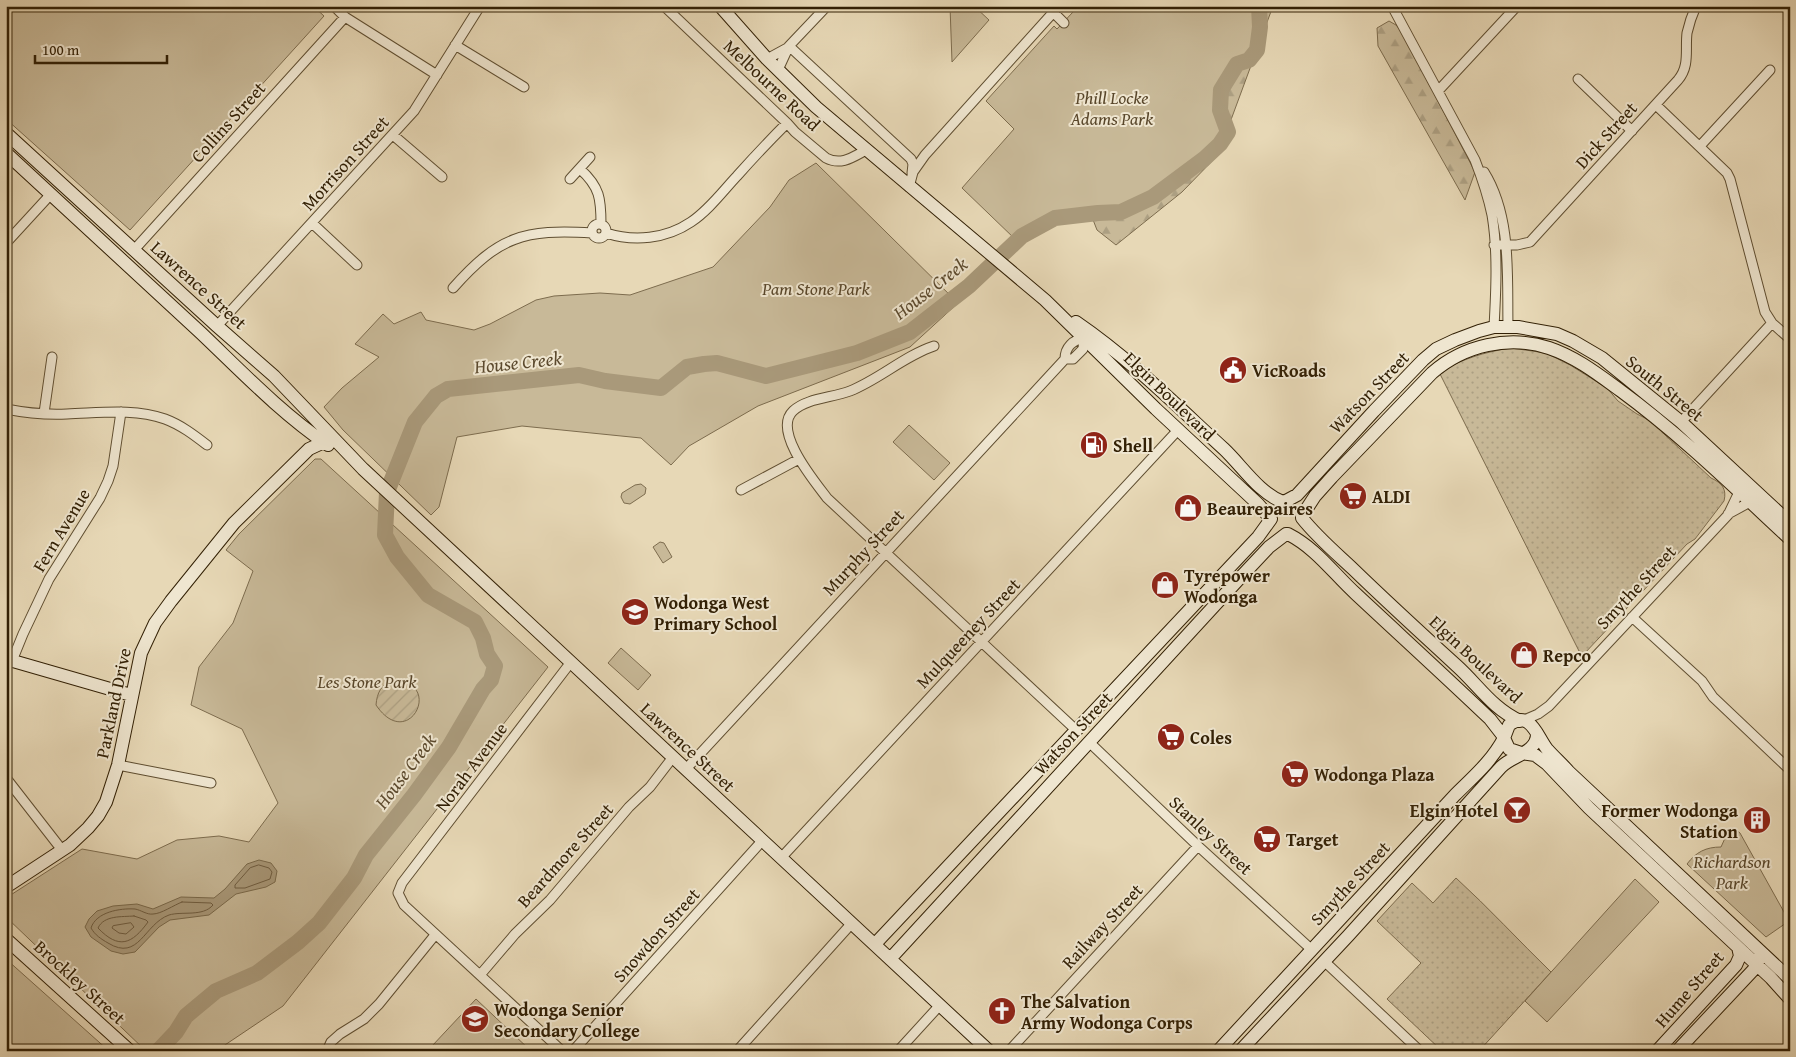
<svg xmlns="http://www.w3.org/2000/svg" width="1796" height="1057" font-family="'Gentium Book Plus',serif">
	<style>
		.grass { fill: url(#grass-dots); stroke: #7d6c4e }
		.forest { fill: url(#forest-firs); stroke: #7d6c4e }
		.park { fill: #c8b998; stroke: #7d6c4e }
		.garden { fill: url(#garden-furrows); stroke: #7d6c4e }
		.water { fill: #a9997a; stroke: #79694b }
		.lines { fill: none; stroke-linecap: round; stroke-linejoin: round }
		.shore { stroke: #6e5c40; stroke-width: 1 }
		.river { stroke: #a9997a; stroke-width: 16 }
		.street-casing { stroke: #5f4e31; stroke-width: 11 }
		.secondary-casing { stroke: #322005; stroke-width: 14 }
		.street { stroke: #efe6d0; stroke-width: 9 }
		.secondary { stroke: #efe6d0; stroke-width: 12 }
		.labels { text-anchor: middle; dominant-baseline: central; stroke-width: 4; stroke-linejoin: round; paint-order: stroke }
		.street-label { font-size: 18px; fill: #322005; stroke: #efe6d0 }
		.park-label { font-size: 18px; font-style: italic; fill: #58462a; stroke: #efe6d0 }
		.poi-label { font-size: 18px; font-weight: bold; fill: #322005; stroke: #efe6d0; text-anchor: start }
		.water-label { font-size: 19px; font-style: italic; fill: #5c4a2e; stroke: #efe6d0 }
	</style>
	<defs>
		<pattern id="grass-dots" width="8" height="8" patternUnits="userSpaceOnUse" patternTransform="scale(1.25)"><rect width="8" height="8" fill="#c8b998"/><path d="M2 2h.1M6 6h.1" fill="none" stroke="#ac9f82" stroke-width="1.8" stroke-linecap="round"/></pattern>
		<pattern id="forest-firs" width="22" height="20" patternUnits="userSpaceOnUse" patternTransform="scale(1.25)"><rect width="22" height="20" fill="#c8b998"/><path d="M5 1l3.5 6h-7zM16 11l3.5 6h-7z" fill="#ac9f82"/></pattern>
		<pattern id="garden-furrows" width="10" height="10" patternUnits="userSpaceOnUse" patternTransform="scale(1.25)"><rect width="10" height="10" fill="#c8b998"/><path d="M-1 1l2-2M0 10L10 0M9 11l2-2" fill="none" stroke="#ac9f82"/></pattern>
	</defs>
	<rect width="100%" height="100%" fill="#e7d8b6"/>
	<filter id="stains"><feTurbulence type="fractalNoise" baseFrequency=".004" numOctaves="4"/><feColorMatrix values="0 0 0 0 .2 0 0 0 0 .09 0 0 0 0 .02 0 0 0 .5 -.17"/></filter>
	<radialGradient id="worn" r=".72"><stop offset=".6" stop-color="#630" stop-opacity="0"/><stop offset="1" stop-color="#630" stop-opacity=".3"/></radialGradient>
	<path class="grass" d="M1511,348L1546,353L1570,365L1607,388L1618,401L1637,414L1655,423L1664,434L1711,478C1722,483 1727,489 1724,501L1695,539L1687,544L1584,654L1579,651L1439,372C1463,359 1484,352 1511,348Z
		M1456,878C1489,908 1519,941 1551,972L1479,1051H1442L1387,999L1421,963L1377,921L1412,883L1433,903Z"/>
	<path class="forest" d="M1181,6H1273L1218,155L1182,192L1116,245L1097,230L1090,212Z
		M1389,21L1396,25L1402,32L1475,172L1465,200L1378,46L1377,28Z"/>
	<path class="park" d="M6,6H313L324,16L130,230L6,119Z
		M950,6H974L989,20L952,62Z
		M1067,6H1259L1260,27L1257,50L1249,60L1237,64L1221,90L1220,110L1228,132L1220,144L1204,159L1153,197L1121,212L1098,213L1055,218L1016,240L962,188L1014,129L986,101L1054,26L1057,29L1073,12Z
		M816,163L958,303L910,347L758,406L689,446L671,465L641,438L522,426L457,437L439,507L431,515L343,430L324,407L342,388L379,357L355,344L383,314L394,324L421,312L426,320L474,330L490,324L536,300L554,296L600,293L630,295L713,267L770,207L789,180Z
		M909,425L950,463L934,480L893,442Z
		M315,459H321L548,667L283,1006L216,1051H146L6,917V898L82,849L137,859L177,840L219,836L249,842L278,803L242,729L191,705L199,667L233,623L253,571L226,550L239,534Z
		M641,484L646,488L645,494L630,504L624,503L621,497L622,493L635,485Z
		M660,542L664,543L672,557L663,563L653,547Z
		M621,648L651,675L638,690L608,663Z
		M1734,828L1740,833L1789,921L1766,937L1687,864C1696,852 1706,847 1721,847L1726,836Z
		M1635,879L1659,902L1547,1022L1525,1001Z
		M6,959L109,1051H6Z
		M476,999L531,1051H437L432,1046Z"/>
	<path class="garden" d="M393,681C445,680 409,754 376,705C377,693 381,684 393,681Z"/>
	<path class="water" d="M259,860L271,863L277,871L275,882L266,887L236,894L209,915L170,920L159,927L135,952L123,954L111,951L91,937L85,927L89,919L97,911L113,906L137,904L153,909L181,897L214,898L225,889L247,864Z"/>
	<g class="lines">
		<path class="shore" d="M259,865L269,868L272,872L270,879L245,888H235V885L250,868Z
			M182,902L211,903L213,905C203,917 182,911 169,915C144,924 139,962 108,943C101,939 95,935 91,928C96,912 120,908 135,909C141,910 147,915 153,914C161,914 174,905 182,902Z
			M134,916L146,920L148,922C132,944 119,950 98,928C104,915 122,917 134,916Z
			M131,923L134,927L126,934L119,933L112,928L113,926Z"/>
		<path class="river" d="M158,1051L176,1032L186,1016L216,991L257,973L298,942L319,923L354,878L366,855L414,795L449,747L483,689L491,680L495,666L487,654L483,638L475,622L428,595L397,557L385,535L387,492L415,422L436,396L448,389L579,375L605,381L661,388L687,367L704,364L717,363L766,376L857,353L910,332L969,286L1022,236L1055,218L1098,213L1121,212L1153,197L1204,159L1220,144L1228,132L1220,110L1221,90L1237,64L1249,60L1257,50L1260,27L1259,6"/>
		<defs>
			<path id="street" d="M334,6L345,17L437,75
				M664,6L787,123L795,132L826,158C841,166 853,157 866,150
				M1392,6L1475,160C1482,178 1488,196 1492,215C1498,251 1496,291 1494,327
				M1054,13L1064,23
				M455,45L524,87
				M789,46L911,159L913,164L912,173
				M767,59L789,47
				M778,70L789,46L827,6
				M1578,79L1632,131
				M1438,91L1517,6
				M1656,105L1727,173L1730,179L1765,312L1772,323L1790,339
				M393,135L442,177
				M1700,146L1770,70
				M580,169C600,187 601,199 601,224
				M1484,172C1512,217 1507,276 1508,326
				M570,179L590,157
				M909,187L913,172L925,155L1059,6
				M312,223L357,265
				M592 231a7 7 0 1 1 14 0a7 7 0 1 1-14 0Z
				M606,233C634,242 666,239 691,222C709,210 722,192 737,176C753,158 770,140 787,123
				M6,243L51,194
				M1494,245H1517L1530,242L1678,80C1690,66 1685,50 1687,33C1689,24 1692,15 1696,6
				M134,250L345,17
				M453,288C499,236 524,229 592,233
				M217,326L414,111L480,6
				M934,346C904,356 880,379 850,391C832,398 807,398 793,411C772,431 815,482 827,498L1076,730
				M6,409C26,413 47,415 67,414C100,413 134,408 165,419C181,425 194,435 207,445
				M44,413L52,357
				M1681,422L1772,323
				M741,490L799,459
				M1728,514L1750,502
				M1632,617L1702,681L1713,697L1790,770
				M12,661L23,634L49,579L100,498L108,481L113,466L121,412
				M1522,721L1538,714L1549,706L1728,515L1739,492
				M1089,742L1198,846L1312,950
				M118,765L211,783
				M686,769L1065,359C1065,347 1073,340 1084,338L1083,349L1073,359H1065
				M6,778L62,850
				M781,858L1178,430
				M1324,961L1420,1051
				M480,975L515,934L550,900L629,807L650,787L673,757
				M327,1051L331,1042L340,1034L364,1019L379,1004L435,935
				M562,1051L404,905L398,893L402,883L571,662
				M573,1051L762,841
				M737,1051L852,923
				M898,1051L940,1005
				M1009,1051L1198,846"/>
			<path id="secondary" d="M720,6L767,59L816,107L1045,300L1156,409L1258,504L1270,518
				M6,133L217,326L274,376L363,469L989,1051
				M6,153C71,213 136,273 201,333C242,372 281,413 328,445
				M1076,322C1130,359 1176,405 1224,449C1242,466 1259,493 1283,502
				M1284,502L1297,495L1374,411L1423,360L1436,349L1455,340L1479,331L1494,327H1518L1557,334L1573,341L1602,358L1681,422L1790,523
				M1302,516L1315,496L1332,477L1432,373C1464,345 1509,335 1549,348C1576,357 1599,375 1621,391C1681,435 1735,488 1790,539
				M1302,518C1317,537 1336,553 1353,569C1387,602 1422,634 1457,666C1478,685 1493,709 1520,721
				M1288,534C1317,549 1333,573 1356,594C1401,636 1446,677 1490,719L1504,737
				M6,659L131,695
				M1521,753L1509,749L1504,738L1509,725C1530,709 1537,736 1547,749C1554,757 1562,764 1569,772L1790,979
				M1522,753L1535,755L1547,764L1589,808L1771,978L1790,999
				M6,887L70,845L88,828L98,816L106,802L118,765L141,653L155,623L171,601L234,523L309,449L324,442L326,431
				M6,939L130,1051
				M875,944L1258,537L1271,519
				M890,959L1238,580L1269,547L1286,534
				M1218,1051L1455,795C1473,777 1492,761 1504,738
				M1240,1051L1348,936L1501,767C1513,755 1537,753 1537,734
				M1657,1051L1736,965L1740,956L1738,947
				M1677,1051L1757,966L1759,958"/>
		</defs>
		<use href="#street" class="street-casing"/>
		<use href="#secondary" class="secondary-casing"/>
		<use href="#street" class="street"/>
		<use href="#secondary" class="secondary"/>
	</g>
	<defs>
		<symbol id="civic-disc" viewBox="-11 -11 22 22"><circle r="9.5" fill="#8f2418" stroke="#efe6d0"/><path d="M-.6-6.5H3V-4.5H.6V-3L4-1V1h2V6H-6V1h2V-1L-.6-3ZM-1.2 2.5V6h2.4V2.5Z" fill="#fff"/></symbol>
		<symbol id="fuel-disc" viewBox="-11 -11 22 22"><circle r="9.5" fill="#8f2418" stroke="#efe6d0"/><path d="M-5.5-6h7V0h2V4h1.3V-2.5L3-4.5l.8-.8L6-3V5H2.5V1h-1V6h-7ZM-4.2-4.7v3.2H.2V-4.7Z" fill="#fff"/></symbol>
		<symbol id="supermarket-disc" viewBox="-11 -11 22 22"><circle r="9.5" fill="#8f2418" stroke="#efe6d0"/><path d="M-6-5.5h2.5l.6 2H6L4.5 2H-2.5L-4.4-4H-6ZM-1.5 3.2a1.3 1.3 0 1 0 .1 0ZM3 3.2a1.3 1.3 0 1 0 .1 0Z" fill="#fff"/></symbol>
		<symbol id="shop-disc" viewBox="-11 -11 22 22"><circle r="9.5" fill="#8f2418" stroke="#efe6d0"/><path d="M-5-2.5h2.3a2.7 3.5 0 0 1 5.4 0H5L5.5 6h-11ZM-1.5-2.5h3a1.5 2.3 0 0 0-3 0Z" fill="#fff"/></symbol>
		<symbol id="school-disc" viewBox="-11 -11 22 22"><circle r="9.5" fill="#8f2418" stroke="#efe6d0"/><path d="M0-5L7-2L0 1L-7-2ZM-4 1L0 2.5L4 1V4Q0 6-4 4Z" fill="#fff"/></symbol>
		<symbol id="bar-disc" viewBox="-11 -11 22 22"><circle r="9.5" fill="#8f2418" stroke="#efe6d0"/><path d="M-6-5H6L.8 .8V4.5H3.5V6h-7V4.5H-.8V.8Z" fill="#fff"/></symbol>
		<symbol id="building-disc" viewBox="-11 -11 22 22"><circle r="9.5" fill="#8f2418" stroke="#efe6d0"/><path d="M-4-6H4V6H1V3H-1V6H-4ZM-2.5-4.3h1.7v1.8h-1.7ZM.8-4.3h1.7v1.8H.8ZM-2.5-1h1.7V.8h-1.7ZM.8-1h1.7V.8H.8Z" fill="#fff"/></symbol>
		<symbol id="church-disc" viewBox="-11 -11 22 22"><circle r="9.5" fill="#8f2418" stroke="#efe6d0"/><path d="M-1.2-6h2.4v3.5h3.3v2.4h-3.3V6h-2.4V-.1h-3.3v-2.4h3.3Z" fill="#fff"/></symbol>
	</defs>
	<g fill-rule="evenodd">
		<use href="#civic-disc" x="1217" y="354" width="32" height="32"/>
		<use href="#fuel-disc" x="1078" y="429" width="32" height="32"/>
		<use href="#supermarket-disc" x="1337" y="480" width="32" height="32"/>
		<use href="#shop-disc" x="1172" y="492" width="32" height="32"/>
		<use href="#shop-disc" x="1149" y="569" width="32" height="32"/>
		<use href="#school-disc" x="619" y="596" width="32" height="32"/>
		<use href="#shop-disc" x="1508" y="639" width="32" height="32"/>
		<use href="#supermarket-disc" x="1155" y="721" width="32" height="32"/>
		<use href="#supermarket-disc" x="1279" y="758" width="32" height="32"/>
		<use href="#bar-disc" x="1501" y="794" width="32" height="32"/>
		<use href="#building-disc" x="1741" y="804" width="32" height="32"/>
		<use href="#supermarket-disc" x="1251" y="823" width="32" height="32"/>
		<use href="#church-disc" x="986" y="995" width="32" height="32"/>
		<use href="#school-disc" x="459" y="1003" width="32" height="32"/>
	</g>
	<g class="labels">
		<g class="street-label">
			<text transform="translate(772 85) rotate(43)">Melbourne Road</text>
			<text transform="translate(228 122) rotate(-48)">Collins Street</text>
			<text transform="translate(1606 135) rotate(-48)">Dick Street</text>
			<text transform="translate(345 163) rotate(-48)">Morrison Street</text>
			<text transform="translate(199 285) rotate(42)">Lawrence Street</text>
			<text transform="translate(1665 388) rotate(39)">South Street</text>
			<text transform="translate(1369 392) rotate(-46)">Watson Street</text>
			<text transform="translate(1170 396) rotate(44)">Elgin Boulevard</text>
			<text transform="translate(61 530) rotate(-59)">Fern Avenue</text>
			<text transform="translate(863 552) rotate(-47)">Murphy Street</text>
			<text transform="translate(1636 587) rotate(-47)">Smythe Street</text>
			<text transform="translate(968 633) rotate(-47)">Mulqueeney Street</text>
			<text transform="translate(1476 659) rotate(43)">Elgin Boulevard</text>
			<text transform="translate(113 703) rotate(-78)">Parkland Drive</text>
			<text transform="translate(1073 733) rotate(-47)">Watson Street</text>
			<text transform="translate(688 747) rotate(43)">Lawrence Street</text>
			<text transform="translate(471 767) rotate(-53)">Norah Avenue</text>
			<text transform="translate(1211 835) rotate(43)">Stanley Street</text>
			<text transform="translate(565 855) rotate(-48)">Beardmore Street</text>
			<text transform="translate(1350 883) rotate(-47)">Smythe Street</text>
			<text transform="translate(1102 926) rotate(-47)">Railway Street</text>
			<text transform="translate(656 935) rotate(-48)">Snowdon Street</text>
			<text transform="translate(80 982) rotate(42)">Brockley Street</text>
			<text transform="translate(1689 989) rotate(-49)">Hume Street</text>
		</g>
		<g class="park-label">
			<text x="1112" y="97">Phill Locke<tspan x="1112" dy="21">Adams Park</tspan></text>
			<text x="816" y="288">Pam Stone Park</text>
			<text x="367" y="681">Les Stone Park</text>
			<text x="1732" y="861">Richardson<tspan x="1732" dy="21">Park</tspan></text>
		</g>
		<g class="poi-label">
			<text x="1252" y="370">VicRoads</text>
			<text x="1113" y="445">Shell</text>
			<text x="1372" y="496">ALDI</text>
			<text x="1207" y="508">Beaurepaires</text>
			<text x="1184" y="575">Tyrepower<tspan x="1184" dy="21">Wodonga</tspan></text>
			<text x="654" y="602">Wodonga West<tspan x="654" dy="21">Primary School</tspan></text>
			<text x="1543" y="655">Repco</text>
			<text x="1190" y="737">Coles</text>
			<text x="1314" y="774">Wodonga Plaza</text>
			<text x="1498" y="810" text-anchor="end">Elgin Hotel</text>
			<text x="1738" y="810" text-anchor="end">Former Wodonga<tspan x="1738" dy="21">Station</tspan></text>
			<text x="1286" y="839">Target</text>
			<text x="1021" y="1001">The Salvation<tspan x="1021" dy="21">Army Wodonga Corps</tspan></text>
			<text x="494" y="1009">Wodonga Senior<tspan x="494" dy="21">Secondary College</tspan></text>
		</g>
		<g class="water-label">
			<text transform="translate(930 288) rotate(-38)">House Creek</text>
			<text transform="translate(518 362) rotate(-6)">House Creek</text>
			<text transform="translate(405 771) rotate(-53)">House Creek</text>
		</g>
	</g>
	<rect width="1796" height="1057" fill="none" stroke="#e7d8b6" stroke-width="25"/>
	<rect x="8" y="8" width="1781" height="1042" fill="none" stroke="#322005" stroke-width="2.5"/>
	<rect x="12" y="12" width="1771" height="1032" fill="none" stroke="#322005"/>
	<path d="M35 55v8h132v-8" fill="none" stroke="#322005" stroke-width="2.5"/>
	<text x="42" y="55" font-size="15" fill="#322005" stroke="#efe6d0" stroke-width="4" paint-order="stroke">100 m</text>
	<rect width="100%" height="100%" filter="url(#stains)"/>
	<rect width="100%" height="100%" fill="url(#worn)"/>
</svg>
